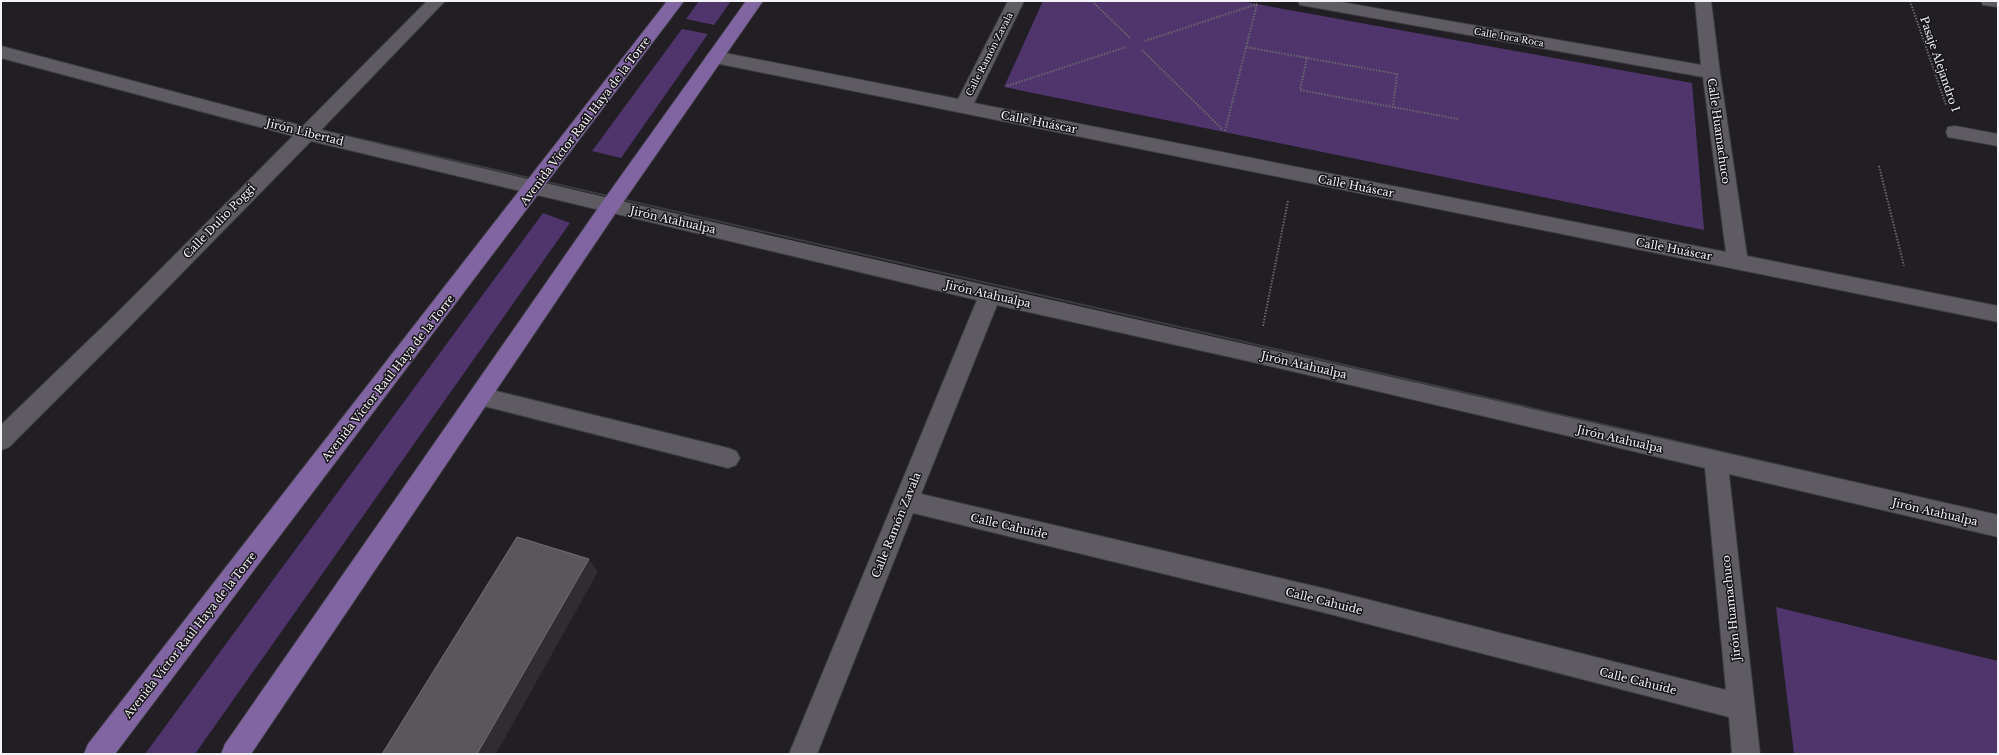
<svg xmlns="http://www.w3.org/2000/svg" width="1999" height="755" font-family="'Libre Baskerville',serif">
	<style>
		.green { fill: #50356d }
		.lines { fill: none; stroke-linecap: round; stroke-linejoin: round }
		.minor-casing { stroke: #3d3c40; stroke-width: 2 }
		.major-casing { stroke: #3d3c40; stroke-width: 2 }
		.path { stroke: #6a676d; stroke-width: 2; stroke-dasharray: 1.5 1.5; stroke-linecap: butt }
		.minor { fill: #5e5c62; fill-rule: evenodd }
		.major { fill: #8165a2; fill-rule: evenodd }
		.shaded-wall { fill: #2f2c32 }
		.building { fill: #59565c; stroke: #716f74 }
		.labels { text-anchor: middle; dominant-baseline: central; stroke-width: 3; stroke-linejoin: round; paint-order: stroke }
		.far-street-label { font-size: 9px; fill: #f4f3f7; stroke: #17151a }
		.street-label { font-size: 11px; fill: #f4f3f7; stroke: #17151a }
	</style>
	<rect width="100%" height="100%" fill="#211e24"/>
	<path class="green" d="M699,1H731L714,25L686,19Z
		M1043,1H1240L1692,83L1704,230L1004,87Z
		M682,29L708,34L621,158L592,151Z
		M543,213L570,223L195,754H145Z
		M1776,607L1998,661V754H1794Z"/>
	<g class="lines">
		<defs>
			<path id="minor" d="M427,1H445L321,130C879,263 1439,387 1998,515V537L1729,474L1760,754H1732L1729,717L1322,612L913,513L817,754H789L977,300L311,141L133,323L9,447L1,450V425L119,311L293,136L1,58V46L303,126ZM997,305L1257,363L1705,468L1726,690L1322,588L921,494Z
				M1008,1H1024L974,103L1726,252L1703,77L1306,6L1300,5L1298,1H1335L1701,65L1695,1H1711L1720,73L1747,256L1998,306V322L715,63L709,61L706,57L709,53L715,51L958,99Z
				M1981,1H1998V7L1983,5Z
				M1955,126L1998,134V146L1948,137L1946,132L1948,127Z
				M480,387L728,448L736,451L740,458L736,465L728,468L480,405L472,403L469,396L472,389Z"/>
			<path id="major" d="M667,1H684L115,754H84L88,744Z
				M746,1H763L617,211L251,754H221L225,744L603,201Z"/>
		</defs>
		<use href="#minor" class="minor-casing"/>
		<use href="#major" class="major-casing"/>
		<path class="path" d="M1092,1L1130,38
			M1910,1L1946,105
			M1145,41L1257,4
			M1246,47L1397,74L1393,107
			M1142,50L1223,130
			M1307,58L1300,90L1458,119
			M1007,86L1126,47
			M1225,131L1257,4
			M1879,166L1904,266
			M1263,326L1288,201"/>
		<use href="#minor" class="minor"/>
		<use href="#major" class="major"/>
	</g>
	<path class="shaded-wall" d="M589,559L598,572L496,754H477Z"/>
	<path class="building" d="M517,537L589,559L477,754H382Z"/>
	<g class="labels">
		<g class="far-street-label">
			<text transform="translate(1509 37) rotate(10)">Calle Inca Roca</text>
			<text transform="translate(989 54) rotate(-63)">Calle Ramón Zavala</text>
		</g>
		<g class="street-label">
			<text transform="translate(1940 64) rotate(71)">Pasaje Alejandro I</text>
			<text transform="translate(585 121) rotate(-53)">Avenida Víctor Raúl Haya de la Torre</text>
			<text transform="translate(1039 122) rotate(11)">Calle Huáscar</text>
			<text transform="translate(1719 131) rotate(82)">Calle Huamachuco</text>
			<text transform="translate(305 132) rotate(14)">Jirón Libertad</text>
			<text transform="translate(1356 186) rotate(11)">Calle Huáscar</text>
			<text transform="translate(673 220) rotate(13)">Jirón Atahualpa</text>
			<text transform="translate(219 221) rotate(-46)">Calle Dulio Poggi</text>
			<text transform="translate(1674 249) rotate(11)">Calle Huáscar</text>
			<text transform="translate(988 294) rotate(13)">Jirón Atahualpa</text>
			<text transform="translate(1304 365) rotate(13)">Jirón Atahualpa</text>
			<text transform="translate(388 378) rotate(-52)">Avenida Víctor Raúl Haya de la Torre</text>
			<text transform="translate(1620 439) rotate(13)">Jirón Atahualpa</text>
			<text transform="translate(1935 512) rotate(13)">Jirón Atahualpa</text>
			<text transform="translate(896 525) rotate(-68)">Calle Ramón Zavala</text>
			<text transform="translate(1009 526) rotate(13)">Calle Cahuide</text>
			<text transform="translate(1324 601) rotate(14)">Calle Cahuide</text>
			<text transform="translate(1731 608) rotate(-96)">Jirón Huamachuco</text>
			<text transform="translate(190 635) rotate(-52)">Avenida Víctor Raúl Haya de la Torre</text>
			<text transform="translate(1638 681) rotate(14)">Calle Cahuide</text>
		</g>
	</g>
	<rect width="1999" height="755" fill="none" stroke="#f4f3f7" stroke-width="4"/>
</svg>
